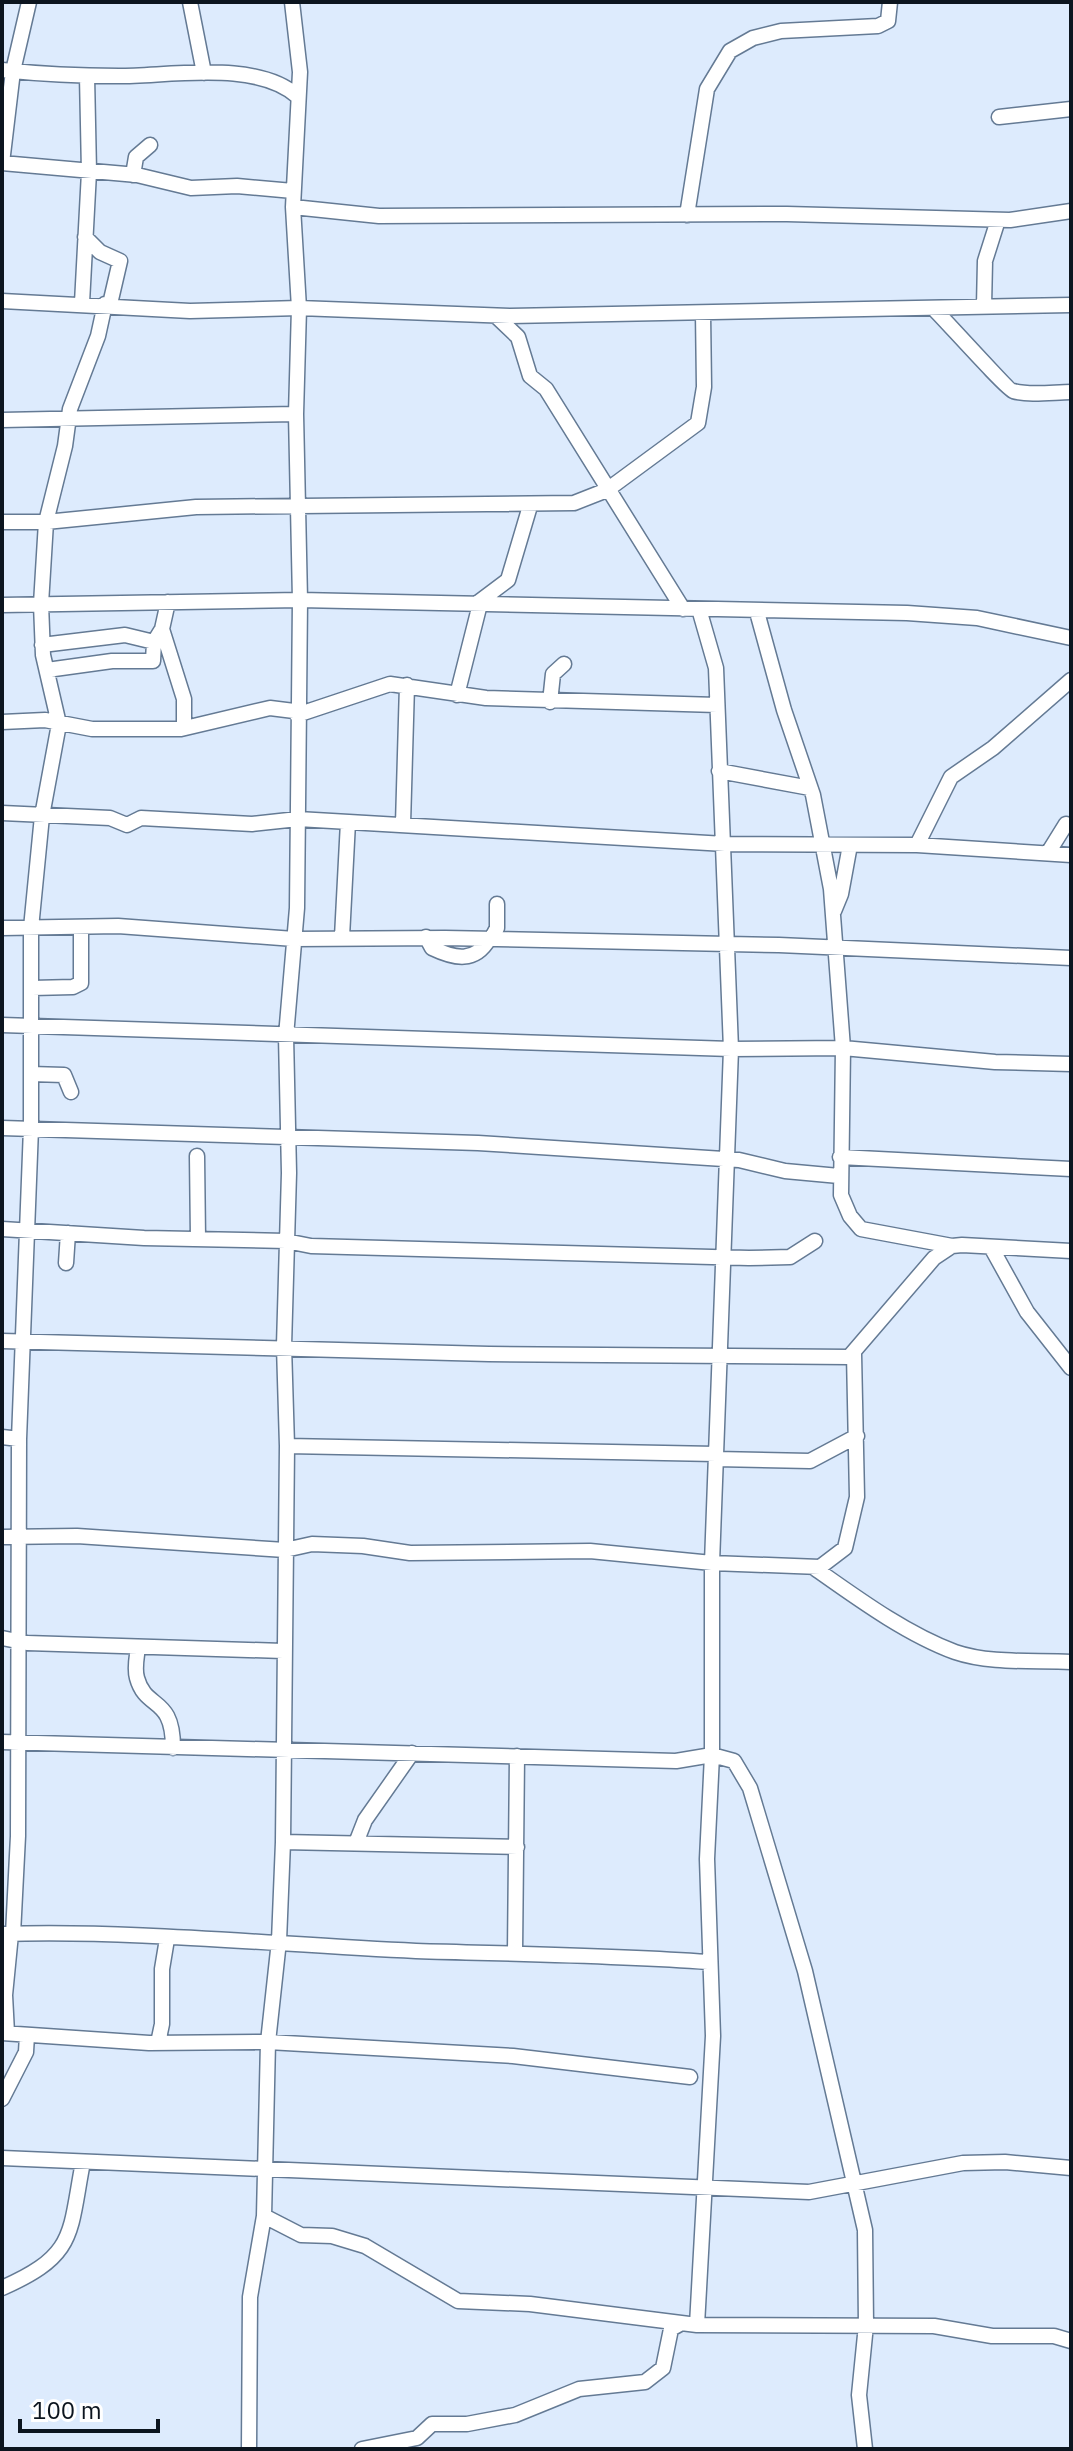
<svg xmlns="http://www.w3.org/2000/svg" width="1073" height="2451" font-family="'IBM Plex Sans',sans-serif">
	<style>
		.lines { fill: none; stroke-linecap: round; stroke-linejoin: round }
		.minor-casing { stroke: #647a94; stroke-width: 17 }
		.minor { stroke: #fff; stroke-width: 14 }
	</style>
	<rect width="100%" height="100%" fill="#ddebfd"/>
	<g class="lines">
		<defs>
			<path id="minor" d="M190,2L204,73
				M2,70C40,74 80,76 119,76C170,76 257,60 297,96
				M999,117L1071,109
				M2,163L137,175L191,188L237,186L293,191
				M2,163L13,71L29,2
				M133,175L136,157L150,145
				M293,207L379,216L787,214L1010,220L1071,211
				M687,215L707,89L730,51L753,38L781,31L878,26L888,21L890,2
				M85,237L100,252L120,261L110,304
				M2,301L190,311L299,308L510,316L1071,305
				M82,303L89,172L87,76
				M984,306L985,261L998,220
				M934,309C945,320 1008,390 1013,391C1030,396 1054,392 1071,392
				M496,316L518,337L530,376L546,389L683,609
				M2,420L296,414
				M2,522H46L196,507L574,503L607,490L698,423L704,387L703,313
				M476,604L508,580L530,506
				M2,605L300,600L907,613L977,618L1071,638
				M757,612L784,710L813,795L831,889L843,1048L841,1195L850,1216L861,1229L952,1246
				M162,629L184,699V728
				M42,645L125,635L154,642
				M47,670L112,661H153L154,642L162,629L168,602
				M457,695L480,604
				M550,702L553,674L564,664
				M2,722L45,720L92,729H181L270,708L294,711L297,715L390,684L486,698L717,705
				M719,771L810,788
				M2,813L110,818L127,825L141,818L252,824L298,819L725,844L917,845L1071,855
				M403,824L407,685
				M917,845L951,777L993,748L1071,680
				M1048,853L1066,824
				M834,911L841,894L850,845
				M2,928L118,926L294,939L445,938L779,945L1071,958
				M342,937L348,822
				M426,937L432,948C455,959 475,963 489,939
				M491,939L497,928V904
				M32,988L73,987L81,983V927
				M2,1025L731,1049L843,1048L995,1062L1071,1064
				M31,1074L64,1075L71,1092
				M2,1128L478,1143L739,1160L785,1171L839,1176
				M197,1156L198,1239
				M840,1157L1071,1169
				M2,1229L144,1238L286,1241L311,1246L749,1258L790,1257L815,1241
				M991,1247L1027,1312L1071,1368
				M66,1263L68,1233
				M2,1341L489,1354L849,1357L934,1258L952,1246L962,1245L1071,1251
				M2,1437L19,1439
				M287,1446L716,1454
				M716,1459L810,1461L857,1436
				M2,1537L77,1536L285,1550L312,1544L363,1546L410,1553L590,1551L712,1563L820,1567L845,1548L857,1497L854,1354
				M813,1567C857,1598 906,1634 955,1652C990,1664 1034,1660 1071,1662
				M2,1638L27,1643L283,1651
				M138,1647C137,1657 134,1668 137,1678C146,1711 173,1695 173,1748
				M2,1742L676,1761L712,1755L734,1761L750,1788L805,1971L865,2230L866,2325L859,2395L865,2449
				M283,1842L517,1847
				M356,1843L365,1820L412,1753
				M2,1934C140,1930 278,1945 416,1951C514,1954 611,1955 708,1962
				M13,1934L18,1836L19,1439L31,1128V928L42,816L59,724L43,655L41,604L46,522L65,446L70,409L98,336L105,304
				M515,1952L517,1756
				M2,2033L149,2043L268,2042L513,2056L690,2077
				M7,2033L5,1995L11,1934
				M158,2043L162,2024V1969L167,1939
				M2,2099L26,2052L27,2035
				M2,2158L809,2192L963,2163L1005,2162L1071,2168
				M264,2216L301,2235L332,2236L365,2246L458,2301L530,2304L697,2325L934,2326L992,2336H1054L1071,2341
				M2,2288C77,2255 69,2234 83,2162
				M697,2325L713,2036L707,1859L712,1755V1563L731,1049L716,668L699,609
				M249,2449L250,2297L264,2216L268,2042L279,1941L283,1842L287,1446L284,1346L289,1173L286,1036L297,908L300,600L296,414L299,308L293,207L300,72L292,2
				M362,2449L417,2438L432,2424H467L515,2415L579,2389L645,2382L663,2368L671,2329L680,2324"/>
		</defs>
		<use href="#minor" class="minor-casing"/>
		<use href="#minor" class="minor"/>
	</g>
	<rect width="1073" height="2451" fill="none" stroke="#0c151f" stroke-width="8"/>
	<path d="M20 2419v12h138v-12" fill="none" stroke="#0c151f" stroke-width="4"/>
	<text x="32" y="2419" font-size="24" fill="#0c151f" stroke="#ffffff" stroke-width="6" paint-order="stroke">100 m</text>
</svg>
